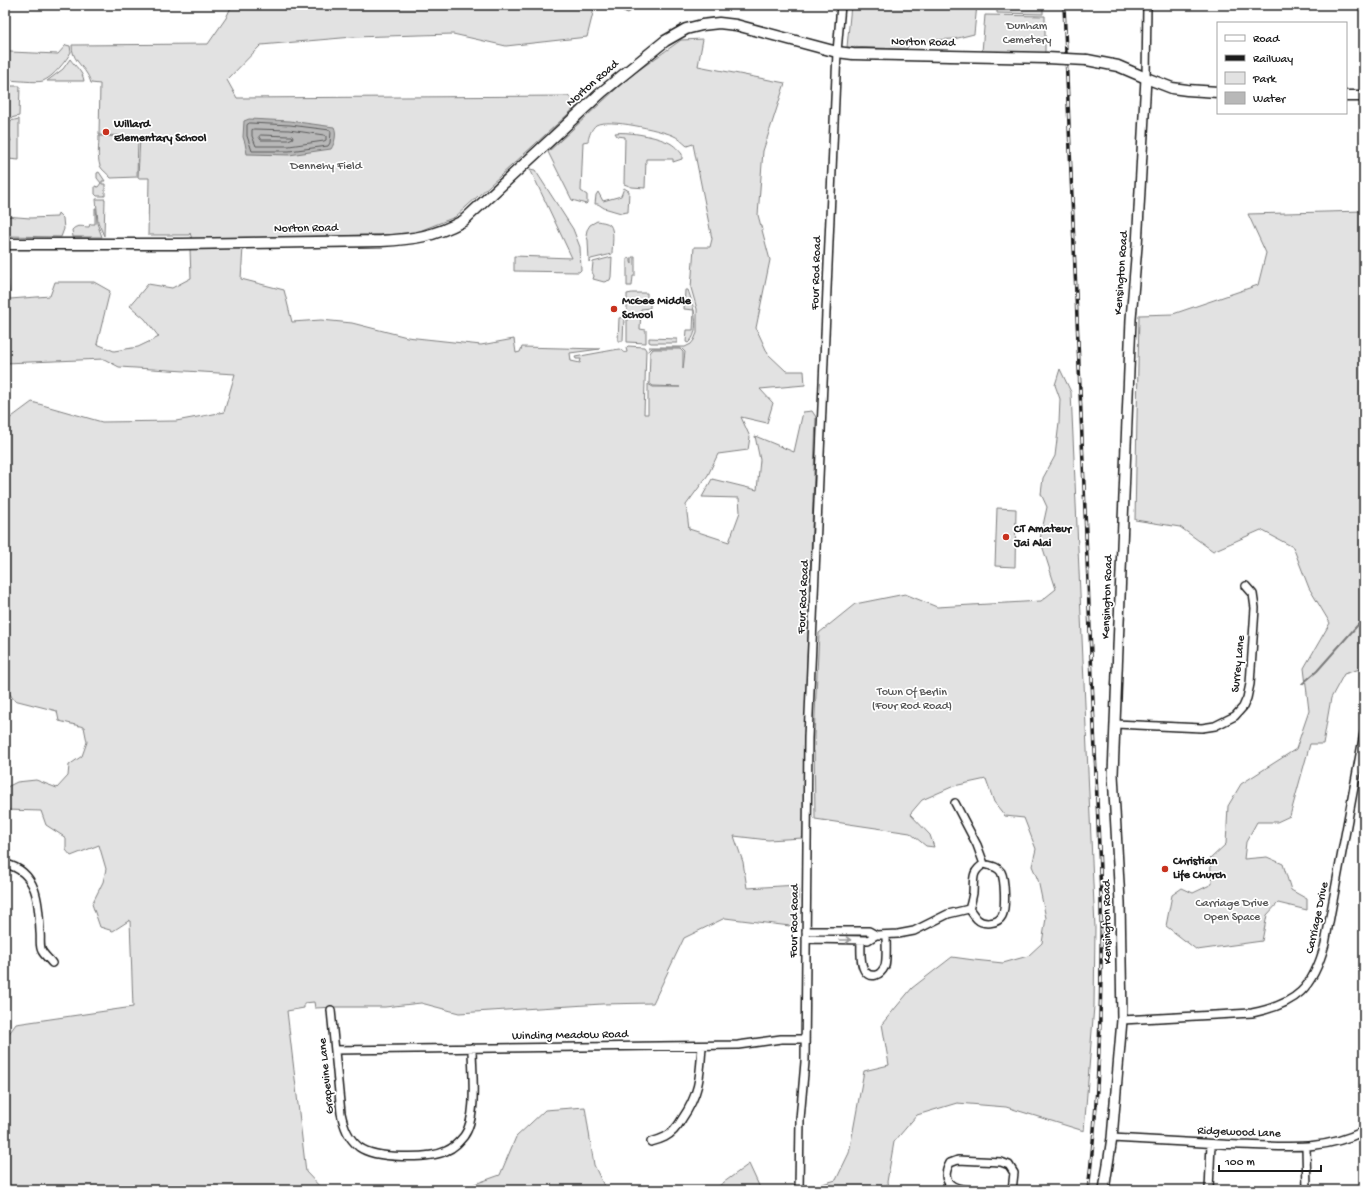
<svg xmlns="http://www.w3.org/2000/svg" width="1369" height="1195" font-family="'Gochi Hand',sans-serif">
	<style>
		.green { fill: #e2e2e2; stroke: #7f7f7f }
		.water { fill: #b8b8b8; stroke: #7a7a7a }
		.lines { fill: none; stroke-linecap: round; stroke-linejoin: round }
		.shore { stroke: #5a5a5a; stroke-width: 1 }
		.stream { stroke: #7a7a7a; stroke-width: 2 }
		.minor-casing { stroke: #1c1c1c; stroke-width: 10 }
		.tertiary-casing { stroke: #1c1c1c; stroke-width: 12 }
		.secondary-casing { stroke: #1c1c1c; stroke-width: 13 }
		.minor { stroke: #fff; stroke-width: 7 }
		.tertiary { stroke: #fff; stroke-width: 9 }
		.secondary { stroke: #fff; stroke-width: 10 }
		.rail-casing { stroke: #1c1c1c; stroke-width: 3.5 }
		.rail { stroke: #fff; stroke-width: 2; stroke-dasharray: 6; stroke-linecap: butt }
		.secondary-bridge-casing { stroke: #1c1c1c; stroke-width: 13; stroke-linecap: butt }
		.secondary-bridge { stroke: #fff; stroke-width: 10 }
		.oneway { stroke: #999 }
		.poi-dot { fill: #c8321e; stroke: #fff; stroke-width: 1.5 }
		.labels { text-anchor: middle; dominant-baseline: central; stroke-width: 3.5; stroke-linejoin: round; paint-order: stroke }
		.park-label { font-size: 12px; fill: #575757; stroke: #fff }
		.street-label { font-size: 12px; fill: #1c1c1c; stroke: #fff }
		.poi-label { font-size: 12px; font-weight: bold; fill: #1c1c1c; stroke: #fff; text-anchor: start }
	</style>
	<rect width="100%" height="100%" fill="#fff"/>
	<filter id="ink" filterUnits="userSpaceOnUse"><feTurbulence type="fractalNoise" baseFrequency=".025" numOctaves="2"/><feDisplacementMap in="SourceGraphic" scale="8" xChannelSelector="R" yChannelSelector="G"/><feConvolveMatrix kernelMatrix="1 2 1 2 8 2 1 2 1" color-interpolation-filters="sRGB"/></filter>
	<g filter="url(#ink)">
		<path class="green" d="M232,5H595L587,37L506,46L453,34L353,37L261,45L227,80L237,98L568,96L578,105L455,217L412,234L192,239L190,233L189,235H148L149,178H138L140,136L99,135L100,84L91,83C90,80 89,77 87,74C81,64 72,59 72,45L208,44L226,18Z
			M851,5H977L974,34L954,39L913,41L906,49L847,47Z
			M997,5H1043V14L997,13Z
			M985,15L1045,16V53L982,52Z
			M703,39L698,66L785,83L763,151L758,215L770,260L756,328L768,354L786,371H804L805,385L760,389L773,403L767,423L741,417L750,437L748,450L718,454L708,475L686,505L689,529L729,542L740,512L739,498L702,497L712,479L757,490L760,460L755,436L794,452L803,412L812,411L816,417L807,662L803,838L768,840L734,836L743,862L747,888L798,885V927L725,918L684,938L653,1003L602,1004L459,1013L421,1003L385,1007H336L315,1008L314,1002L304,1003V1008L287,1011L306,1172L323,1190H5V1039L16,1024L133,1007L130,920L113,931L100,927L92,904L103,882L106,869L99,845L71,856L66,850V838L46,825L41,811L5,810V788L17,782L36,780L57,788L68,776L69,765L82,756L87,742L84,727L59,721L57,711L14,700L5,687V422L32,402L102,422L176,421L224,412L235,374L119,367L104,359L5,363V280H8L10,299L50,296L55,282H94L110,291L97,344L114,351L138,347L159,337L145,319L130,306L148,284L172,288L191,278L190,249L243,247L241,279L284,290L292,322L321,320L352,323L407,337L481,345L514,339L516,353L520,352L522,347L600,349L570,353L571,361L580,363L581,359H576L575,357L619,349C623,350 622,354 627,352L626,348L628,346L644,347L646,350L644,414H648V384L653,387H680L653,386L649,383L650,353L653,349H680L683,352V369L685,352L681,348H652L648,352L649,347H685L691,344L694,340L697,333V309L691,288L694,247H710L712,239L693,144L687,146C683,143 678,137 672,135C659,130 609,118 596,125C591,129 589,136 588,141L583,142L581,191L587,195V203L586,204L572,200L548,152L629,77L681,40Z
			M66,45L70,46L71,52C66,61 53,77 43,81C37,83 13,80 5,80V46L10,52L58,54Z
			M70,59C75,66 83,72 84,81H47L63,69Z
			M8,86H20L19,116L11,118L8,116Z
			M19,119V160L8,159L5,144L11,141L9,136L10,121Z
			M615,133C626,131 654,136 665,141C672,143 677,148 682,154V159L673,162V159H646L645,188L632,187L624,184L625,137L617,136Z
			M99,136L138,137L137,177L111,178C108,174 102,170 100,166C97,157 99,145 99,136Z
			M530,169L535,170L573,229L580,247L581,270L579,272L514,271V256L572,258Z
			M99,172L105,181H102V184H105V196H97L95,194V186L98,187L101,183L97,178V173Z
			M624,188L629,191L628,212L621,213L604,208L598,204H595L596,195L598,192L603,201L621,196Z
			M96,199H105L104,236L98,222Z
			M95,208H96L97,223L102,237H73L72,230C77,224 83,227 89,227L90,224H95Z
			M1364,211L1363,668L1344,674L1331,698L1323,744H1310L1290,816L1277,822H1257L1246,842L1244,859L1267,857L1283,864L1291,890L1307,899V910L1278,903L1267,915L1262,941L1197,950L1166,926L1172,895L1182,888L1193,893L1212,884L1210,859L1226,844L1228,806L1241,784L1296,749L1309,711L1304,668L1330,623L1309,588L1293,547L1261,530L1213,551L1180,527L1135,520L1139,315L1173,314L1258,285L1266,253L1248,214Z
			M58,213L63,218L64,229L61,237L5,236V216L30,218L57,217Z
			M597,221C601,222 607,222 610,225C615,231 612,246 612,254L591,259L589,262L588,240L586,235L587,230L590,225Z
			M612,257L611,277L610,280L604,282L593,279L594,276L592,272L593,262Z
			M632,257H635V276H633L632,286H627V259L631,258V262L632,264Z
			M685,290H688C693,304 702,332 688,343L686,342L687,330H693L694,310L684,309Z
			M632,293H647V299H650V308L641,309L640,329L646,330V343L627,342V294Z
			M624,317L623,340V341H618L619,318Z
			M649,338L677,339V343H651L649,342Z
			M1060,369L1071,392L1095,928L1094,1006L1084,1131L1006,1107L957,1103L917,1115L894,1142L887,1182L889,1190H811L812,1187L836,1180L849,1153L864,1071L889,1065L882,1024L912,988L952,957L974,960L1003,963L1028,956L1042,943L1046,918L1038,880L1032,866L1036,849L1024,818L1005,816L994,802L986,779L954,786L922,800L910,814L930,835L934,847L926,846L910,833L815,819L814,736L819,633L855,604L905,594L937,607L1041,601L1056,589L1040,539L1047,507L1041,494L1043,478L1055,456L1059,423L1060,399L1055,385Z
			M997,508L1016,509L1015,567L995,566Z
			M585,1107L594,1165L606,1190H458L500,1175L516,1137L545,1110Z
			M749,1164L761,1190H700L716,1188Z"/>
		<path class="water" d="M607,5H640L628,13Z
			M249,119L290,121L334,127C337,133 335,143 331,149L289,155L247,154L245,143L243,137L244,121Z"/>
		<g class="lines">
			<path class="shore" d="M250,123L290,125L330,130L331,132L330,143L328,146L289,151H252L247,136V125Z
				M254,129L289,130L324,135L326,136V140L324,141L289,146H256L252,136V130Z
				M261,135L289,136H292L293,138L288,140H261L259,137Z"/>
			<path class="stream" d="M1302,684L1317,671L1364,618"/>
			<defs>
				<path id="minor" d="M1146,78L1147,5
					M1115,724L1202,728L1215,726L1235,716L1243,707L1247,698L1250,684L1255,608L1253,594L1246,586
					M955,803L977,845L984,864
					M5,864C38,871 39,904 40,932C41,938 39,946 42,951C44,955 49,959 52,963
					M876,935L898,934L914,931L948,914L969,909C972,912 974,916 977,919C983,925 998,924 1002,916C1006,909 1005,879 1001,872C997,866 991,866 984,864C971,872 974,879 973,893C972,898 971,904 969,909
					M806,939L868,940L876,935L869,931H806
					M861,940C861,950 858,979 876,975C880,974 883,970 885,966C887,959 886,943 886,935
					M331,1010L341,1113C344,1127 348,1138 359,1147C375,1159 429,1159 446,1151C454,1148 459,1142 464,1136C478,1117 472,1071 472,1048
					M1122,1020L1252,1013C1297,1004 1313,988 1325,944L1364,733
					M335,1050L738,1045L781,1039H805
					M1112,1138C1154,1140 1197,1143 1239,1145C1285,1146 1321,1152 1364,1131
					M651,1142C655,1141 661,1139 665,1137C673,1133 678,1126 682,1119C700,1093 700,1076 702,1046
					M1306,1147L1307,1190
					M799,1190L800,1119L805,1062L808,738L837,52L841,5
					M971,1190C953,1189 939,1183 950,1163L958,1160L1001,1162L1009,1165L1014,1173L1012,1190
					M1209,1190L1211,1144"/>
				<path id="tertiary" d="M1104,1190L1112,1138L1122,1020L1120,902L1113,774L1131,319L1137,246L1146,78"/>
				<path id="secondary" d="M1087,60L1118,66L1146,78L1172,88L1187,90L1218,92
					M1346,96H1364
					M5,244H181L381,241C414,239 433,237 463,221L602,92L665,41L686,29L702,25L719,23L736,25L837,52L853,54L1046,58"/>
			</defs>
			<use href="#minor" class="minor-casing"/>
			<use href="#tertiary" class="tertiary-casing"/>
			<use href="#secondary" class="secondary-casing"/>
			<use href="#minor" class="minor"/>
			<use href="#tertiary" class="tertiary"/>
			<use href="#secondary" class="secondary"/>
			<defs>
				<path id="rail" d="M1064,5L1101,895C1102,994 1100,1092 1088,1190"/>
			</defs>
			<use href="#rail" class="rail-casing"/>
			<use href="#rail" class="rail"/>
			<defs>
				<path id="secondary-bridge" d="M1046,58L1087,60"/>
			</defs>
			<use href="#secondary-bridge" class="secondary-bridge-casing"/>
			<use href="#secondary-bridge" class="secondary-bridge"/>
		</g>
		<defs><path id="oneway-shaft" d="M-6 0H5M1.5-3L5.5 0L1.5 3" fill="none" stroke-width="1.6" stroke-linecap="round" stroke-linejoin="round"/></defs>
		<use class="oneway" href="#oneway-shaft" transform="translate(845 940)"/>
	</g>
	<g class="poi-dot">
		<circle cx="106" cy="132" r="4"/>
		<circle cx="614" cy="309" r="4"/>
		<circle cx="1006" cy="537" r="4"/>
		<circle cx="1165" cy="869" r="4"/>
	</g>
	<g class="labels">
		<g class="park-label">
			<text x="1027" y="27">Dunham<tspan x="1027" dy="14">Cemetery</tspan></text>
			<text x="326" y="167">Dennehy Field</text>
			<text x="912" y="693">Town Of Berlin<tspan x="912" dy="14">(Four Rod Road)</tspan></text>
			<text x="1232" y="904">Carriage Drive<tspan x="1232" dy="14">Open Space</tspan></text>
		</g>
		<g class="street-label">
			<text transform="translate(923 43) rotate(1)">Norton Road</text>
			<text transform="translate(593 84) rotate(-41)">Norton Road</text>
			<text transform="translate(306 229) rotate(-1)">Norton Road</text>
			<text transform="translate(817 273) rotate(-88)">Four Rod Road</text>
			<text transform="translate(1122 273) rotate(-86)">Kensington Road</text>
			<text transform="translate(804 597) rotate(-87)">Four Rod Road</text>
			<text transform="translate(1108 597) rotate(-88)">Kensington Road</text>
			<text transform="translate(1239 664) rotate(-84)">Surrey Lane</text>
			<text transform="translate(1318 918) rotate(-78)">Carriage Drive</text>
			<text transform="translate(795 921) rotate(-89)">Four Rod Road</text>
			<text transform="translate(1108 922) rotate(-91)">Kensington Road</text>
			<text transform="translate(570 1036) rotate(-1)">Winding Meadow Road</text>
			<text transform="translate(327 1076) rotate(-96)">Grapevine Lane</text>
			<text transform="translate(1239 1133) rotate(2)">Ridgewood Lane</text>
		</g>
		<g class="poi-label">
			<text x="114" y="125">Willard<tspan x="114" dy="14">Elementary School</tspan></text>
			<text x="622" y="302">McGee Middle<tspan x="622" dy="14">School</tspan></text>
			<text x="1014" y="530">CT Amateur<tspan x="1014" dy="14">Jai Alai</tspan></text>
			<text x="1173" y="862">Christian<tspan x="1173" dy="14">Life Church</tspan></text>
		</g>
	</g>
	<rect width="1369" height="1195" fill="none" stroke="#fff" stroke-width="20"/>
	<rect x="10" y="10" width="1349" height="1175" fill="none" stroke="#1c1c1c" stroke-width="1.5" filter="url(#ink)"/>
	<rect x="1217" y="22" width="130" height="92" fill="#ffffff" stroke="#a4a4a4"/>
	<rect x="1225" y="35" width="20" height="6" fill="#ffffff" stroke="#a4a4a4"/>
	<text x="1253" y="42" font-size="12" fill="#1c1c1c">Road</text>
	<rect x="1225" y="55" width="20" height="6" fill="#1c1c1c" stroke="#a4a4a4"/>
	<text x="1253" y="62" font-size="12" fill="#1c1c1c">Railway</text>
	<rect x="1225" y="72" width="20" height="12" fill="#e2e2e2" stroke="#a4a4a4"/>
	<text x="1253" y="82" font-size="12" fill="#1c1c1c">Park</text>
	<rect x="1225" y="92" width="20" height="12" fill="#b8b8b8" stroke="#a4a4a4"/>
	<text x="1253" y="102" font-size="12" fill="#1c1c1c">Water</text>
	<path d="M1219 1165v6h102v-6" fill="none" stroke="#1c1c1c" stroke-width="2"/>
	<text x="1225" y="1165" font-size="12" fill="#1c1c1c" stroke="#ffffff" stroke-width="3" paint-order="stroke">100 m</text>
</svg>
